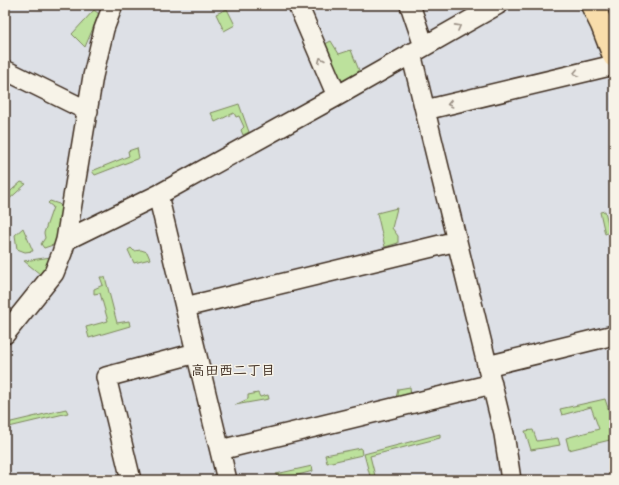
<svg xmlns="http://www.w3.org/2000/svg" width="619" height="485" font-family="Itim,'Klee One',sans-serif">
	<style>
		.green { fill: #bce19c; stroke: #7c865d }
		.lines { fill: none; stroke-linecap: round; stroke-linejoin: round }
		.minor-casing { stroke: #3b2a1e; stroke-width: 22 }
		.major-casing { stroke: #3b2a1e; stroke-width: 25 }
		.minor { stroke: #f7f3e8; stroke-width: 19 }
		.major { stroke: #f9ddab; stroke-width: 22 }
		.oneway { stroke: #998e83 }
		.labels { text-anchor: middle; dominant-baseline: central; stroke-width: 3; stroke-linejoin: round; paint-order: stroke }
		.neighbourhood-label { font-size: 14px; font-weight: bold; fill: #3b2a1e; stroke: #f7f3e8 }
	</style>
	<rect width="100%" height="100%" fill="#dde0e6"/>
	<filter id="ink" filterUnits="userSpaceOnUse"><feTurbulence type="fractalNoise" baseFrequency=".025" numOctaves="2"/><feDisplacementMap in="SourceGraphic" scale="8" xChannelSelector="R" yChannelSelector="G"/><feConvolveMatrix kernelMatrix="1 2 1 2 8 2 1 2 1" color-interpolation-filters="sRGB"/></filter>
	<g filter="url(#ink)">
		<path class="green" d="M227,9L235,25L224,31L216,14Z
			M94,10L99,14L85,47L72,34Z
			M331,41L339,54L351,50L360,73L340,82L325,44Z
			M239,104L249,132L243,135L241,130L244,127L239,116L236,117L234,113L215,122L211,113Z
			M137,148L139,158L95,175L92,171L129,156L128,151Z
			M21,182L26,184L5,203V196Z
			M50,201L59,204L63,208L56,244L44,248L41,244L45,238L44,233L53,207L48,203Z
			M397,208L392,228L398,236V243L385,247L377,213Z
			M605,211L610,232L605,234L600,212Z
			M23,228L33,251L25,252L17,249L15,235Z
			M131,248L134,251L141,250L147,252L150,259L134,263L128,250Z
			M51,257L47,266L40,274L24,261Z
			M100,277H105L117,323L129,321L130,326L89,338L86,327L108,321L100,293L94,294V289L103,285Z
			M410,387L411,396L395,402L397,394L398,389Z
			M258,393L260,397L268,395L269,399L235,405L248,399V395Z
			M605,399L614,426V439L569,450L566,438L599,429L591,407L562,415L560,409Z
			M66,409L68,413L9,427L7,423Z
			M533,430L537,441L558,438L560,445L531,450L525,431Z
			M440,434V438L370,456L376,480H371L364,454Z
			M361,448L362,455L327,463L325,455Z
			M312,466L313,471L279,480L276,474Z"/>
		<g class="lines">
			<defs>
				<path id="minor" d="M298,5L337,96
					M410,5L424,46
					M411,53L504,434L511,480
					M5,70L88,111
					M425,110L614,65
					M158,195L227,480
					M66,240L158,195L337,96L497,5
					M185,307L457,241
					M5,334L54,273L62,253L66,240L93,76L104,29L113,5
					M487,366L614,335
					M220,450L492,384
					M131,480L106,377L196,353"/>
				<path id="major" d="M592,5L602,25L614,56"/>
			</defs>
			<use href="#minor" class="minor-casing"/>
			<use href="#major" class="major-casing"/>
			<use href="#minor" class="minor"/>
			<use href="#major" class="major"/>
		</g>
		<defs><path id="oneway-chevron" d="M-2-3.5L2.5 0L-2 3.5" fill="none" stroke-width="1.6" stroke-linecap="round" stroke-linejoin="round"/></defs>
		<g class="oneway">
			<use href="#oneway-chevron" transform="translate(458 27) rotate(-29)"/>
			<use href="#oneway-chevron" transform="translate(321 60) rotate(-113)"/>
			<use href="#oneway-chevron" transform="translate(576 73) rotate(167)"/>
			<use href="#oneway-chevron" transform="translate(450 104) rotate(167)"/>
		</g>
	</g>
	<g class="labels">
		<g class="neighbourhood-label">
			<text x="233" y="370">高田西二丁目</text>
		</g>
	</g>
	<rect width="619" height="485" fill="none" stroke="#f7f3e8" stroke-width="20"/>
	<rect x="10" y="10" width="599" height="465" fill="none" stroke="#3b2a1e" stroke-width="1.5" filter="url(#ink)"/>
</svg>
